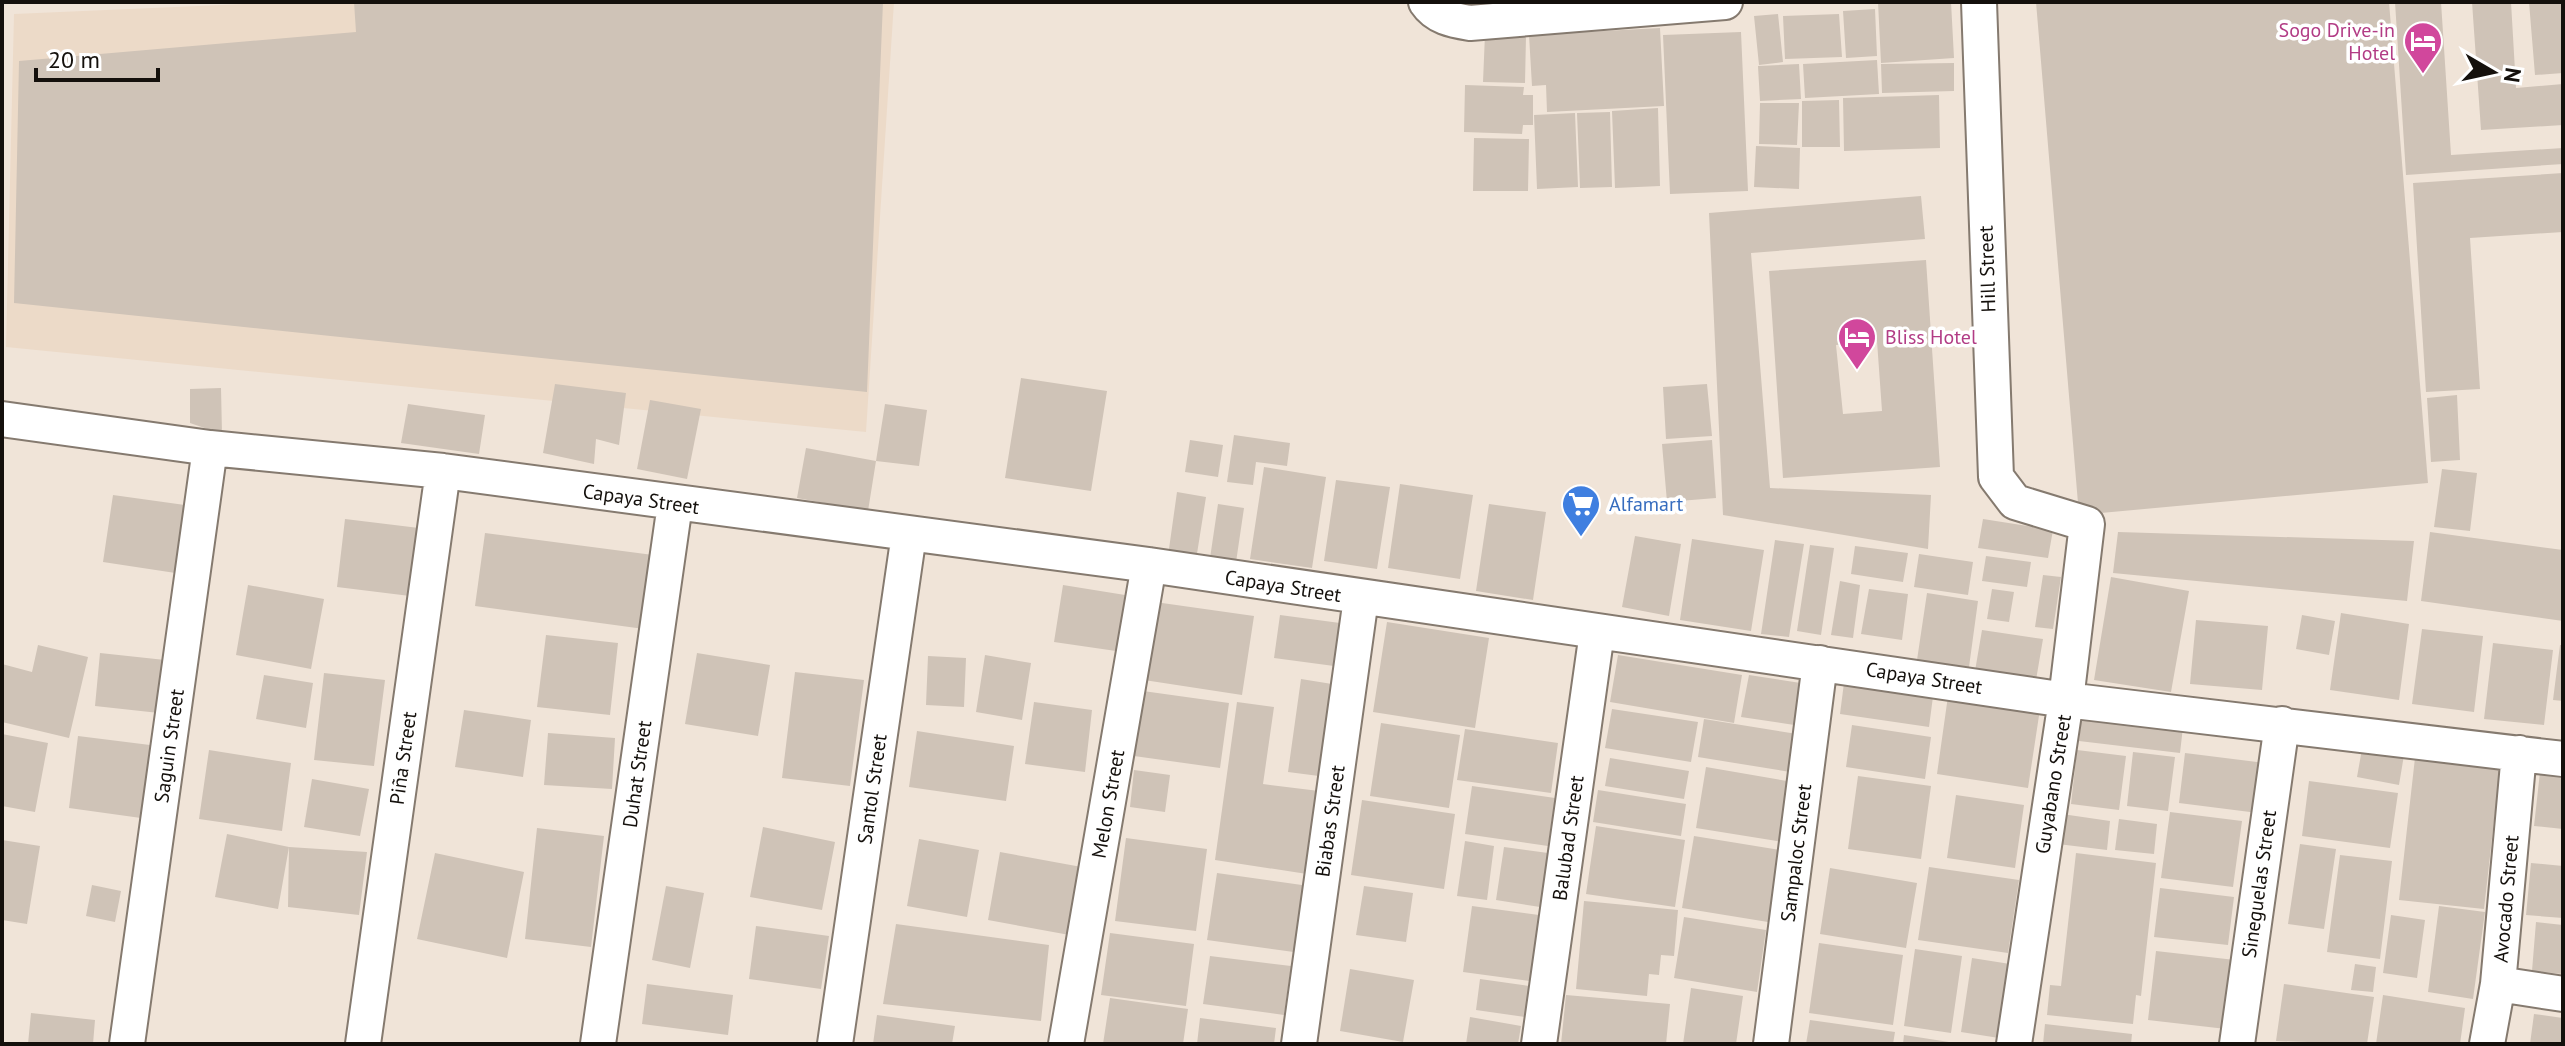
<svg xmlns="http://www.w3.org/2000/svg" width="2565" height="1046" font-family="'PT Sans',sans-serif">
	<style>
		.built { fill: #ecdac8 }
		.building { fill: #cfc3b7; fill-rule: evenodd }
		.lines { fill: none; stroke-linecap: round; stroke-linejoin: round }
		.street-casing { stroke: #857a6f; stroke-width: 38 }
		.street { stroke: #fff; stroke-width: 34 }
		.labels { text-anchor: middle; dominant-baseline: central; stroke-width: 7; stroke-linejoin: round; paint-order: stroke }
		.hotel-label { font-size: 20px; fill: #b23c85; stroke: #fff; text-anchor: end }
		.street-label { font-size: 20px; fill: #14100c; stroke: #fff }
		.shop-label { font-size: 20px; fill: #366cbe; stroke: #fff; text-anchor: start }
	</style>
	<rect width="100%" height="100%" fill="#f0e4d8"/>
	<path class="built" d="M293,2H894L866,432L6,347L14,14Z"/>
	<path class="building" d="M354,2H883L867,392L14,303L19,61L356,32Z
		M1878,2H1951L1954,58L1881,63Z
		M2036,2H2389L2428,483L2079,515Z
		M2395,2H2441L2451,155L2563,148V164L2406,175Z
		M2472,2H2511L2516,88L2563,84V125L2481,130Z
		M2529,2H2563V73L2535,75Z
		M1875,9L1877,56L1846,58L1843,11Z
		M1778,14L1783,62L1759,65L1754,16Z
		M1839,14L1842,57L1785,59L1783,16Z
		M1660,28L1664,106L1547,112L1546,85L1532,86L1529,35Z
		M1741,32L1748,191L1670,194L1663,35Z
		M1485,34L1526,36L1525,83L1483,82Z
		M1877,60L1879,94L1805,98L1803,64Z
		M1954,63V91L1882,93L1881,64Z
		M1799,64L1801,99L1760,101L1758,66Z
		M1465,85L1524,87L1523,95H1533V125H1523L1522,134L1464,132Z
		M1939,95L1940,148L1844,151L1843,98Z
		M1839,100L1840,147H1802V101Z
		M1760,103H1799L1797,145L1759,144Z
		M1658,108L1660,186L1615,188L1612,111Z
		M1610,112L1612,187L1580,188L1577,113Z
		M1575,113L1578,187L1537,189L1534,115Z
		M1474,138L1529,139L1528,191H1473Z
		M1756,146L1800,148L1799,189L1754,187Z
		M2563,173V232L2470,238L2480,389L2426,392L2413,183Z
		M1921,196L1925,239L1751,253L1770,488L1931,495L1928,549L1723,515L1709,213Z
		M1926,260L1940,467L1783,478L1769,271ZM1877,341L1882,411L1843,414L1836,345Z
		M1021,378L1107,391L1091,491L1005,478Z
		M555,384L626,393L619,445L596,439L594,464L543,453Z
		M1707,384L1712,436L1666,439L1663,387Z
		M221,388L222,434L190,423V389Z
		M2457,395L2460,460L2431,462L2427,398Z
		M650,400L701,409L687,479L637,469Z
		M408,404L485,415L479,454L401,443Z
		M885,404L927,410L919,466L876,461L868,511L797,498L806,448L876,461Z
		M1234,435L1290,443L1287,466L1256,462L1253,485L1227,482Z
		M1190,440L1223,445L1218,477L1185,472Z
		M1712,440L1716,498L1667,502L1662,444Z
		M1264,467L1326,477L1312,568L1250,559Z
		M2442,469L2477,473L2470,531L2434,527Z
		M1336,480L1390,487L1377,569L1324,561Z
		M1400,484L1473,495L1460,579L1388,568Z
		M1177,492L1206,497L1196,560L1168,556Z
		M113,495L192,506L182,574L103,562Z
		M1218,504L1244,508L1235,569L1209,565Z
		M1489,504L1546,512L1533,600L1476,591Z
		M345,519L419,528L410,596L337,587Z
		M1983,519L2053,530L2048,558L1978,548Z
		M2118,532L2414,541L2407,601L2113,573Z
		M2430,532L2563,550V621L2421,601Z
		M485,533L653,555L644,629L475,606Z
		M1635,536L1681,544L1669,616L1622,607Z
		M1692,539L1764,550L1751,631L1680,620Z
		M1775,540L1804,544L1789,637L1761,634Z
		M1810,545L1834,548L1821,635L1797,631Z
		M1855,546L1908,553L1903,582L1851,574Z
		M1919,554L1973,562L1968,595L1914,587Z
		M1986,556L2031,562L2027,587L1982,581Z
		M2043,575L2061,577L2053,629L2035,627Z
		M2111,577L2189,591L2171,692L2094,680Z
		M1840,581L1860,585L1853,638L1831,635Z
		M248,585L324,599L311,669L236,655Z
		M1063,585L1125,595L1116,651L1054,642Z
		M1869,589L1908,594L1902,640L1861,634Z
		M1992,589L2014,592L2009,622L1987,619Z
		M1927,593L1978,601L1969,667L1917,660Z
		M1155,602L1254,616L1242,695L1144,680Z
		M2341,613L2409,624L2399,700L2330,690Z
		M1280,615L1340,623L1334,666L1274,658Z
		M2302,615L2335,621L2329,655L2296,649Z
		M2196,620L2268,626L2262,690L2190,684Z
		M1387,622L1489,638L1475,728L1373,712Z
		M2422,629L2483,636L2474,712L2412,704Z
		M1982,630L2043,639L2036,680L1975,671Z
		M546,635L618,643L610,715L537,707Z
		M2493,643L2553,650L2544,725L2484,719Z
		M38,645L88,657L69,738L2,722V664L32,672Z
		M2560,645H2563V701L2553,700Z
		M100,653L165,660L159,713L95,706Z
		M697,653L770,665L758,736L685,724Z
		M985,655L1031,663L1022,720L976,712Z
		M1618,655L1742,675L1734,723L1610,702Z
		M928,656L966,658L964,707L926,705Z
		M795,672L864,680L850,786L782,778Z
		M324,673L385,680L374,766L314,760Z
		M264,675L313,683L306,728L256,719Z
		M1749,675L1807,684L1801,726L1741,717Z
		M1845,675L1934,689L1929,727L1840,714Z
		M1301,679L1332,684L1319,776L1288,772Z
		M1143,691L1229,703L1220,768L1134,756Z
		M1948,696L2040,709L2028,788L1937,774Z
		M1034,702L1092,710L1085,772L1025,764Z
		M1237,702L1274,707L1263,784L1319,791L1307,874L1215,860Z
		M2083,706L2184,718L2180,753L2079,741Z
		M1612,709L1698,722L1691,762L1605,748Z
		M464,710L531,720L523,777L455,767Z
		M1704,719L1797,734L1790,772L1698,757Z
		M1381,723L1460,735L1449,808L1370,796Z
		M1852,725L1931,737L1925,779L1846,767Z
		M1465,729L1558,743L1551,793L1457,780Z
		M917,731L1014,746L1006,801L909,787Z
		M548,733L615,738L612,789L544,785Z
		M2,734L48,743L35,812L2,806Z
		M78,736L150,745L141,818L69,808Z
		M2362,749L2404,755L2399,785L2357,777Z
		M2416,749L2501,759L2484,909L2399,900Z
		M209,750L291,763L282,831L199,819Z
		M2077,750L2126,756L2119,810L2071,804Z
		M2133,752L2175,757L2168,811L2127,806Z
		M2185,753L2265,763L2258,813L2179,803Z
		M1610,758L1689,771L1684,799L1605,786Z
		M1706,767L1793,782L1783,842L1696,828Z
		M1134,770L1170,775L1165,812L1130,807Z
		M2540,772L2563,774V829L2534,826Z
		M1858,776L1931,786L1921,859L1848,849Z
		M312,779L369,789L360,836L304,827Z
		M2309,781L2398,793L2390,848L2302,836Z
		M1472,786L1555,798L1548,846L1465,834Z
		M1598,790L1686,804L1681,836L1593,822Z
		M1956,795L2024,805L2015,868L1947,858Z
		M1362,800L1455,814L1444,889L1351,875Z
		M2170,812L2242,821L2233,887L2161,878Z
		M2062,814L2110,821L2107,850L2058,844Z
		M2119,819L2157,824L2154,854L2115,850Z
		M1596,826L1685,840L1675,907L1586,894Z
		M763,827L835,842L822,910L750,897Z
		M537,828L604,836L591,947L525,939Z
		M227,834L289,847L278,909L215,897Z
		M1694,836L1780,850L1768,922L1682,908Z
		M1126,838L1207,849L1196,931L1115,921Z
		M919,839L979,850L967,917L907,906Z
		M2,840L40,846L27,924L2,920Z
		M1465,841L1494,846L1487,900L1457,896Z
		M2300,844L2336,849L2324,929L2288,924Z
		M289,847L367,852L359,915L288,907Z
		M1504,847L1548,853L1540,907L1496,900Z
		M1000,852L1087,868L1075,936L988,920Z
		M435,853L524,872L507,958L417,939Z
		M2076,853L2156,863L2141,996L2136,995L2133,1024L2047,1015L2050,985L2061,986Z
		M2340,855L2392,861L2380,959L2327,952Z
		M2531,863L2563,866V918L2526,915Z
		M1929,867L2019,880L2008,953L1918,940Z
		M1830,868L1917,883L1906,948L1820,934Z
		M1217,873L1309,886L1301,953L1207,940Z
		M92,885L121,891L115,922L86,916Z
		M666,886L704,893L690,968L652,960Z
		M1364,886L1413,893L1406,942L1356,935Z
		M2160,888L2234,897L2228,945L2154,937Z
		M1584,901L1678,910L1674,956L1661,955L1659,975L1649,974L1647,996L1576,989Z
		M1472,906L1539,915L1530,981L1463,972Z
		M2439,906L2485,912L2473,999L2428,992Z
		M2391,915L2425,920L2417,978L2383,973Z
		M1684,917L1766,930L1757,992L1674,978Z
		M2536,922L2563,925V974L2532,971Z
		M896,924L1049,945L1041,1021L883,1004Z
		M756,926L829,936L821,989L749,979Z
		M1110,933L1194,944L1186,1006L1101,995Z
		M1819,943L1903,955L1893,1025L1809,1013Z
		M1915,949L1962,956L1951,1033L1904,1026Z
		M2156,951L2235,960L2226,1029L2148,1020Z
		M1210,956L1291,966L1284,1015L1203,1004Z
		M1972,958L2010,964L1999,1038L1961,1032Z
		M2355,964L2376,967L2373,992L2351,990Z
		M1350,969L1414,980L1403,1042L1340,1031Z
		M1480,979L1529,986L1525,1017L1476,1010Z
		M647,984L733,995L728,1035L642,1024Z
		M2284,984L2374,997L2367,1044L2276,1041Z
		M1691,988L1743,996L1736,1044H1683Z
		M1566,995L1670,1004L1666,1044H1561Z
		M2383,995L2465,1008L2460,1044H2376Z
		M1110,998L1188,1009L1183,1044H1103Z
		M31,1013L95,1020L93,1044H28Z
		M2534,1014L2563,1018V1044H2530Z
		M877,1015L955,1026L952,1044H873Z
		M1470,1017L1521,1026L1518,1044H1466Z
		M1200,1018L1276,1028L1274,1044H1197Z
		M1810,1020L1895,1032L1893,1044H1806Z
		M2045,1024L2132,1034L2131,1044H2043Z
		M1904,1035L1949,1042V1044H1903Z"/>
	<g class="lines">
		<defs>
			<path id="street" d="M1426,2C1436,17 1452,20 1470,23L1725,2
				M1979,2L1996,477L2015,502L2087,524L2066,700L2014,1044
				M2,419L210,448L443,471L1149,565L2066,700L2563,759
				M2498,984L2563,994
				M127,1044L210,448
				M363,1044L443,471
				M598,1044L675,504
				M835,1044L909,534
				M1066,1044L1149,565
				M1299,1044L1361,598
				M1539,1044L1597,632
				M1771,1044L1820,663
				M2237,1044L2282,724
				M2487,1044L2498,984L2519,753"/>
		</defs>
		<use href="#street" class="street-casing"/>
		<use href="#street" class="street"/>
	</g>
	<defs>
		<symbol id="hotel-pin" viewBox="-11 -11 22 30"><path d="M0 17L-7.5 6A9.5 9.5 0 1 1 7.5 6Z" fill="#d1479c" stroke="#fff"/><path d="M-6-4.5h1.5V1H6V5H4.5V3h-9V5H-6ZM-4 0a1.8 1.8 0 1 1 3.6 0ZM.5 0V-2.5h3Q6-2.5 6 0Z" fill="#fff"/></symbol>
		<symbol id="supermarket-pin" viewBox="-11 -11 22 30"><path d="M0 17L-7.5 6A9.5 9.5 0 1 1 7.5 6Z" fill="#3f7fe0" stroke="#fff"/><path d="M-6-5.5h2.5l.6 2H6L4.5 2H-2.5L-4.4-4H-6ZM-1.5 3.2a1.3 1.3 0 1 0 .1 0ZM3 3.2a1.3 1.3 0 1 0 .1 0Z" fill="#fff"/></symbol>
	</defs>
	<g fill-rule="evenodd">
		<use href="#hotel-pin" x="2401" y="19" width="44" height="60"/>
		<use href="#hotel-pin" x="1835" y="315" width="44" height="60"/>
		<use href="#supermarket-pin" x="1559" y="482" width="44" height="60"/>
	</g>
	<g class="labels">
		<g class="hotel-label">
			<text x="2395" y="30">Sogo Drive-in<tspan x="2395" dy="23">Hotel</tspan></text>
			<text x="1885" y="337" text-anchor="start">Bliss Hotel</text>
		</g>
		<g class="street-label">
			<text transform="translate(1987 269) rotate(-92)">Hill Street</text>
			<text transform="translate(641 499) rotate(8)">Capaya Street</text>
			<text transform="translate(1283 586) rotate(9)">Capaya Street</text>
			<text transform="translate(1924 678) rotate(9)">Capaya Street</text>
			<text transform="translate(169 746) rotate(-82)">Saguin Street</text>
			<text transform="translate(403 758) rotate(-82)">Piña Street</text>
			<text transform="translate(637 774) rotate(-82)">Duhat Street</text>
			<text transform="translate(2053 784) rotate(-81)">Guyabano Street</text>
			<text transform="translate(872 789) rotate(-82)">Santol Street</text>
			<text transform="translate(1108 804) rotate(-80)">Melon Street</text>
			<text transform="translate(1330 821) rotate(-82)">Biabas Street</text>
			<text transform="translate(1568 838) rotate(-82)">Balubad Street</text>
			<text transform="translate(1796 853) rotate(-83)">Sampaloc Street</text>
			<text transform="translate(2259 884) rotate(-82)">Sineguelas Street</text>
			<text transform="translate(2506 899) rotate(-85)">Avocado Street</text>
		</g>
		<g class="shop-label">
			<text x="1609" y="504">Alfamart</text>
		</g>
	</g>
	<rect width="2565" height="1046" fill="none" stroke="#14100c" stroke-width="8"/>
	<g transform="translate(2493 72) rotate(99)" stroke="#ffffff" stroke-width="6" paint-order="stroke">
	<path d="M0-6L14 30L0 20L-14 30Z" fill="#14100c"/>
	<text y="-12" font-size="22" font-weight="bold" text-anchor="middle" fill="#14100c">N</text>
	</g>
	<path d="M36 68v12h122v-12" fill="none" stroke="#14100c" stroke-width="4"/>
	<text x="48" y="68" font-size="24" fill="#14100c" stroke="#ffffff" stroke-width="6" paint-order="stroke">20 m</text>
</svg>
